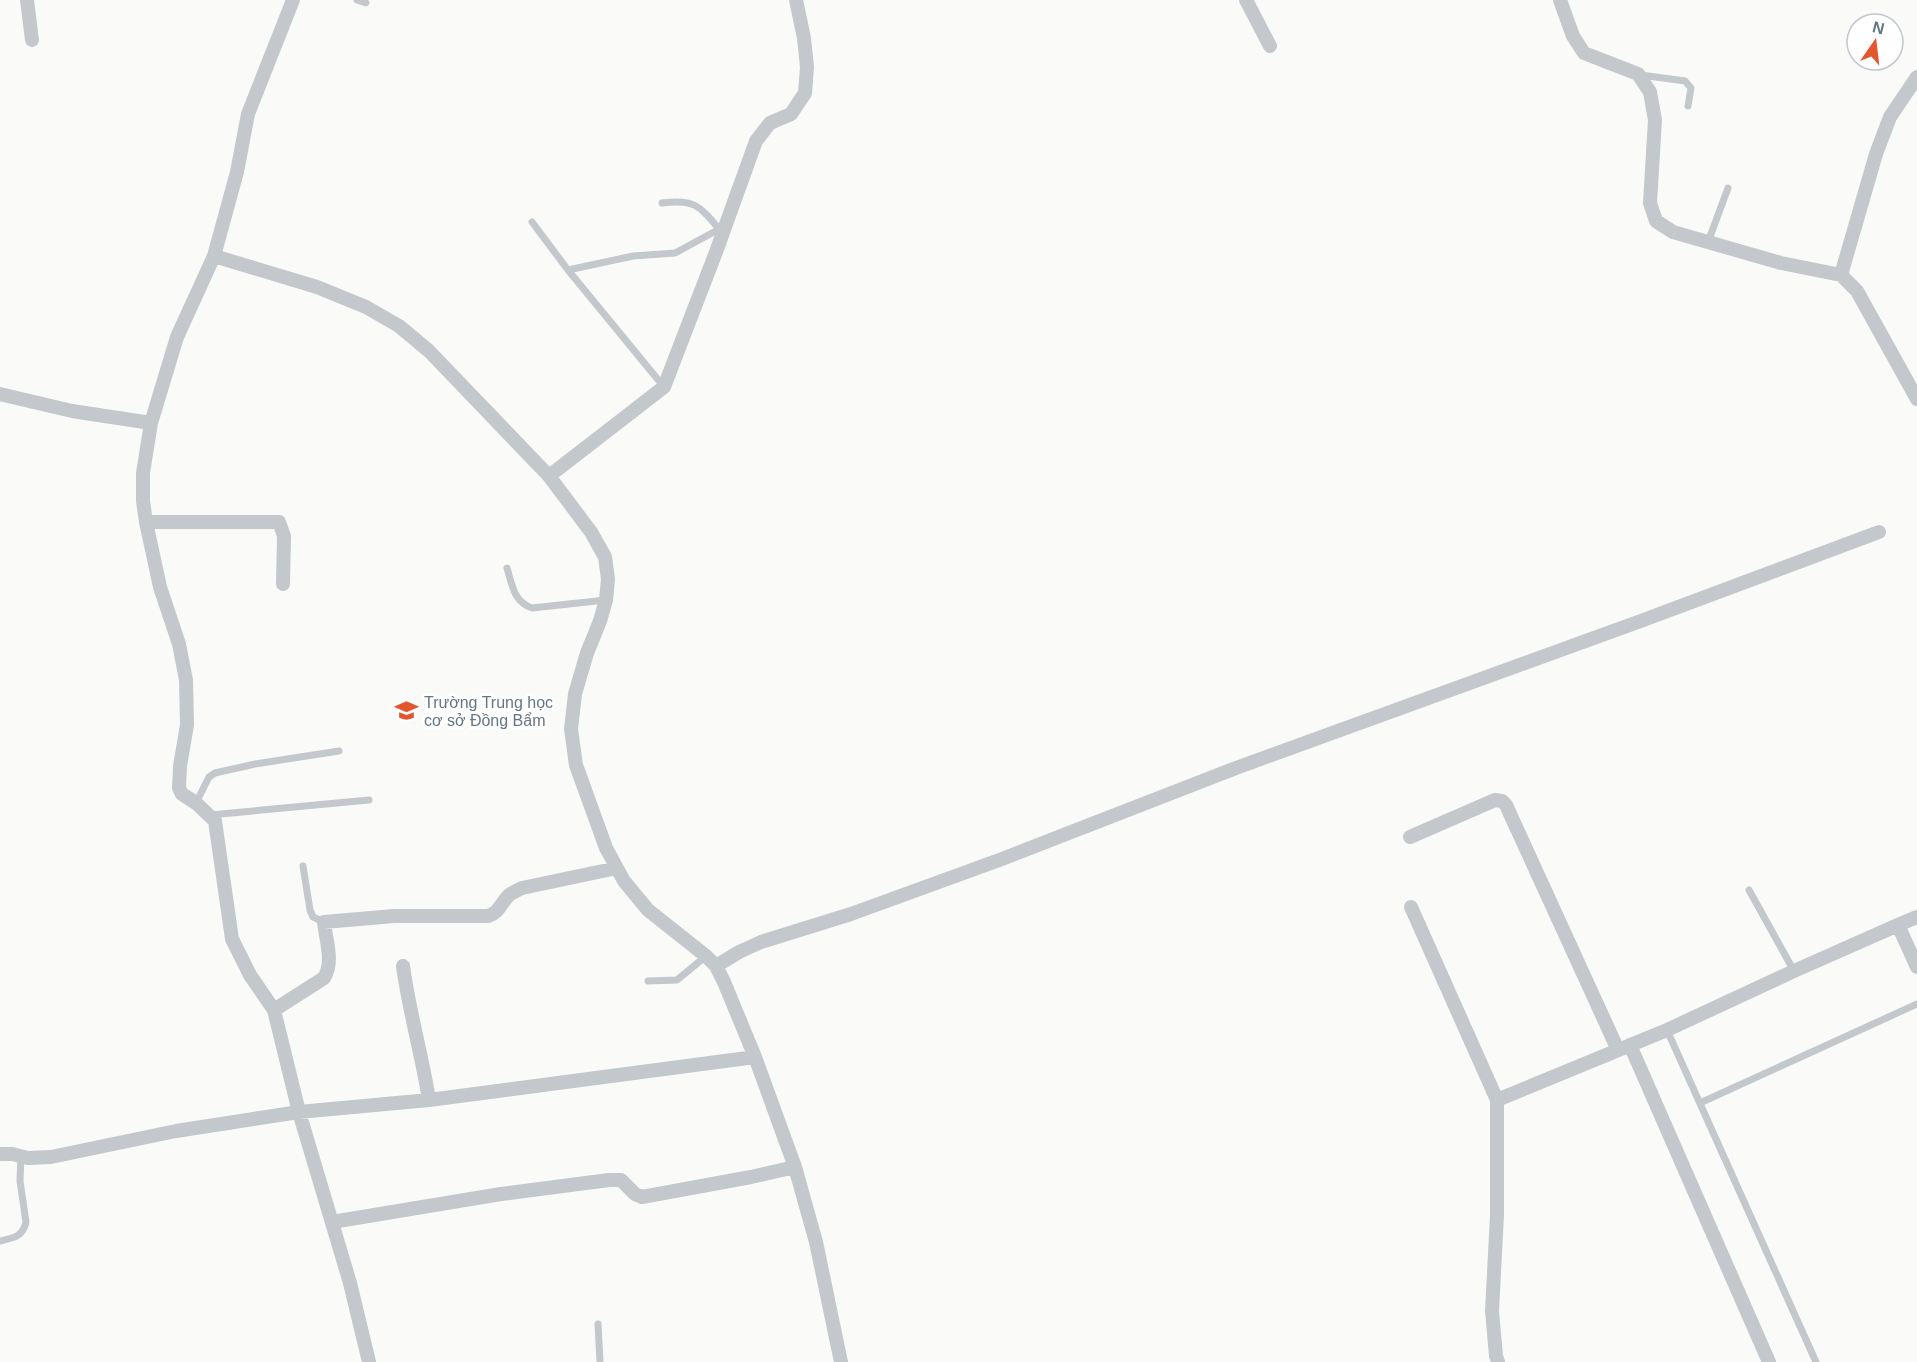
<svg xmlns="http://www.w3.org/2000/svg" width="1917" height="1362" font-family="Helvetica,sans-serif">
	<style>
		.lines { fill: none; stroke-linecap: round; stroke-linejoin: round }
		.service { stroke: #c3c8cc; stroke-width: 7 }
		.minor { stroke: #c3c8cc; stroke-width: 14 }
		.labels { text-anchor: middle; dominant-baseline: central; stroke-width: 6; stroke-linejoin: round; paint-order: stroke }
		.poi-label { font-size: 16px; fill: #657683; stroke: #fff; text-anchor: start }
	</style>
	<rect width="100%" height="100%" fill="#fafaf8"/>
	<g class="lines">
		<path class="service" d="M357,0L366,3
			M1641,75L1685,81L1691,88L1688,106
			M662,203C694,199 699,205 719,229
			M532,222L568,270L664,387
			M1708,242L1728,188
			M568,270L633,256L675,253L725,226
			M507,568C512,585 514,602 532,608L606,600
			M196,803L209,777L215,773L255,764L339,751
			M210,815L369,800
			M303,866L310,910L313,917L324,922
			M1749,890L1794,971
			M648,981L677,980L706,956
			M1667,1030L1816,1362
			M1700,1103L1917,1004
			M0,1241C13,1238 23,1237 26,1222L20,1181L21,1156
			M598,1324L600,1362"/>
		<path class="minor" d="M27,0L32,40
			M293,0L248,114L237,172L214,256L177,337L151,423L143,473V501L146,522L160,587L179,644L186,680L187,725L180,766L179,788L182,794L196,803L215,821L232,939L250,975L274,1010L299,1112L350,1283L369,1362
			M1246,0L1270,46
			M1560,0L1573,36L1584,53L1638,74L1650,92L1655,120L1650,203L1656,221L1673,232L1781,263L1841,275L1857,291L1917,399
			M214,256L317,287L366,307L399,326L429,351L549,476L591,532L605,557L608,579L606,600L600,621L587,653L575,694L571,729L576,765L606,848L624,881L648,910L706,956L716,966L724,982L755,1057L795,1167L816,1242L841,1362
			M1841,275L1876,154L1890,117L1917,77
			M0,394L72,411L151,423
			M549,476L664,387L716,252L756,141L770,123L791,114L805,93L807,67L804,38L796,0
			M146,522H279L284,536L283,584
			M1410,837L1495,800L1502,801L1506,805L1618,1050
			M1411,907L1497,1100V1215L1492,1311L1496,1356L1498,1362
			M1917,917L1898,925L1917,967
			M403,966C409,1011 422,1055 429,1100
			M716,966L739,952L761,942L851,914L1002,859L1236,768L1638,622L1879,532
			M274,1010L324,978C334,962 326,941 324,922L394,916H488C500,912 501,903 509,895C513,892 518,890 522,888L617,868
			M1630,1045L1769,1362
			M1497,1100L1667,1030L1794,971L1898,925
			M0,1154H12L28,1158L51,1157L176,1131L299,1112L429,1100L755,1057
			M332,1222L501,1194L609,1180H621L635,1194L642,1197L751,1177L795,1167"/>
	</g>
	<defs>
		<symbol id="school-bare" viewBox="-9 -9 18 18"><path d="M0-5L7-2L0 1L-7-2ZM-4 1L0 2.5L4 1V4Q0 6-4 4Z" fill="#e4572e" stroke="#fff" stroke-width="2.5" paint-order="stroke"/></symbol>
	</defs>
	<g fill-rule="evenodd">
		<use href="#school-bare" x="390" y="694" width="33" height="33"/>
	</g>
	<g class="labels">
		<g class="poi-label">
			<text x="424" y="702">Trường Trung học<tspan x="424" dy="18">cơ sở Đồng Bẩm</tspan></text>
		</g>
	</g>
	<g transform="translate(1875 42) rotate(14)"><circle r="28" fill="#ffffff" stroke="#c1c8cd" stroke-width="1.5"/>
	<path d="M0-4.5L10 22L0 15L-10 22Z" fill="#e4572e"/>
	<text y="-9" font-size="16" font-weight="bold" text-anchor="middle" fill="#657683">N</text>
	</g>
</svg>
